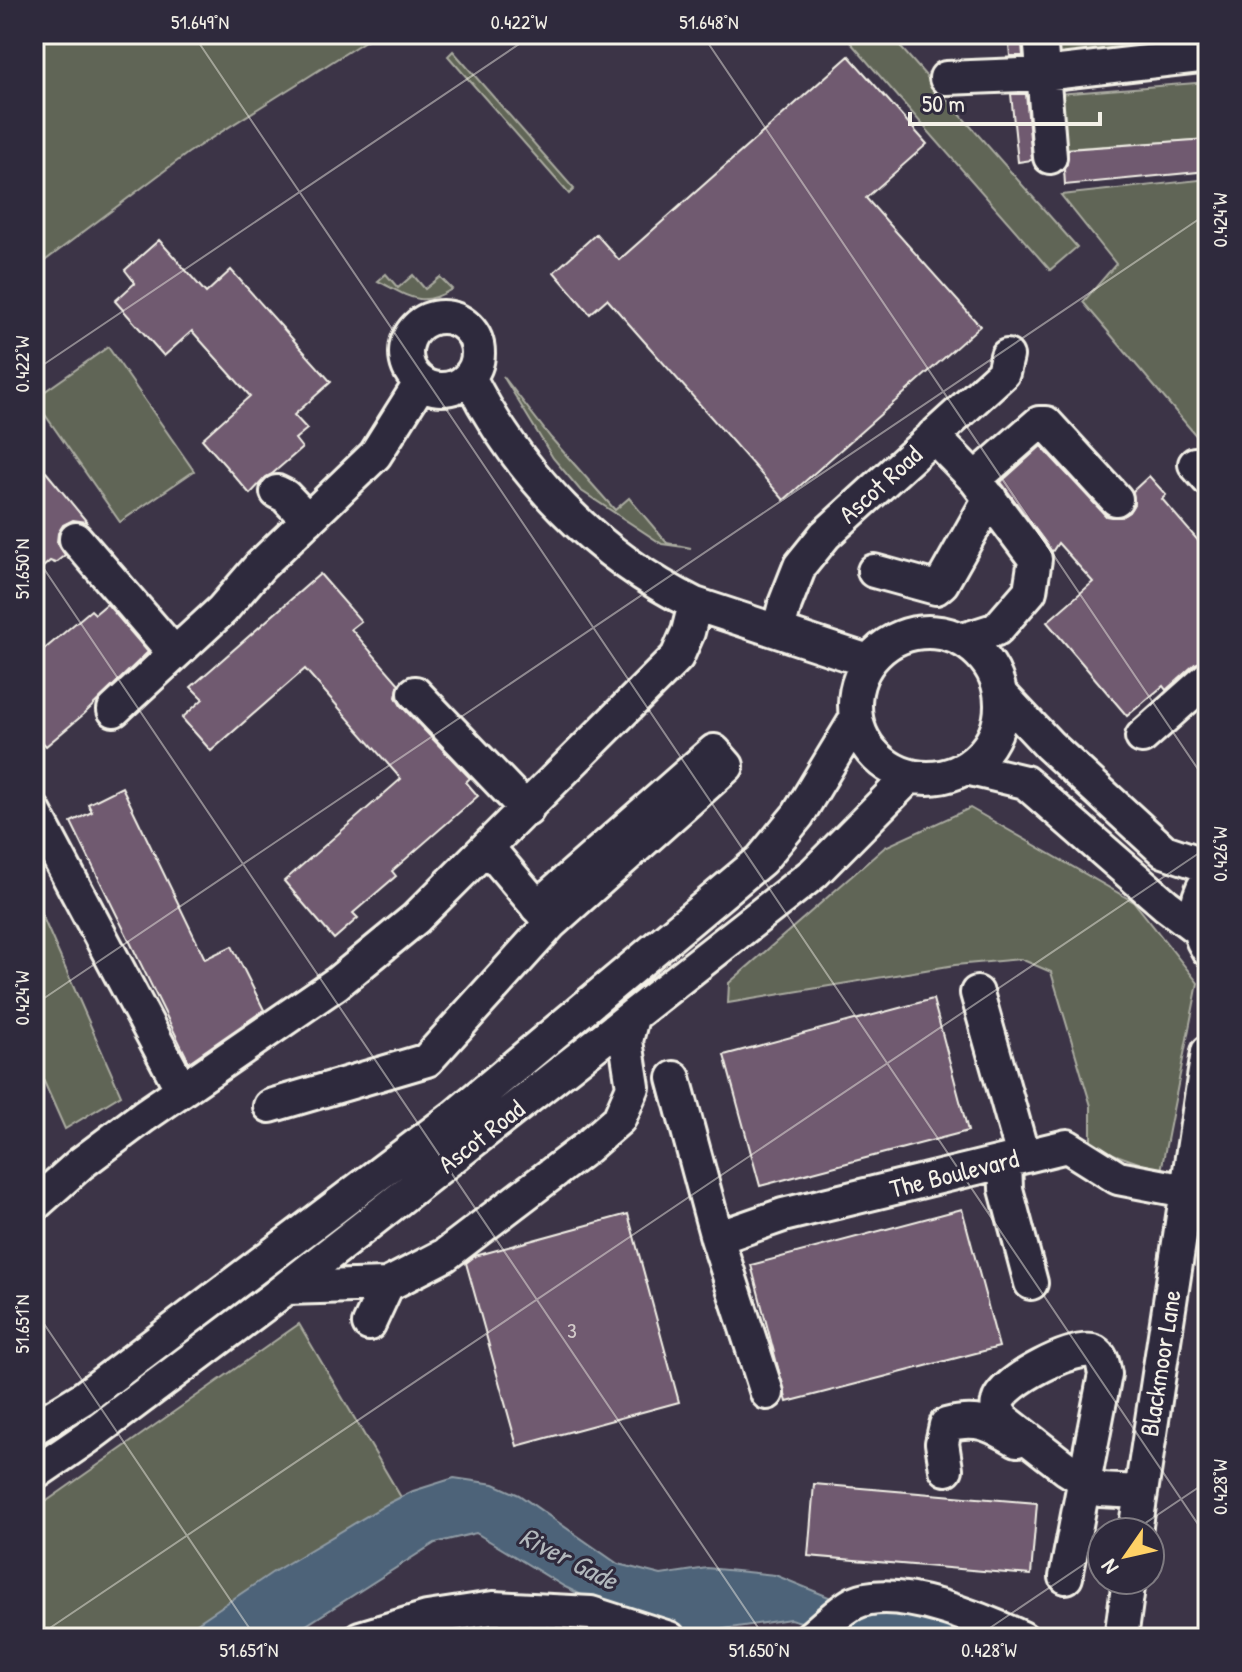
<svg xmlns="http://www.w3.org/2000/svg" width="1242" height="1672" font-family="'Patrick Hand',sans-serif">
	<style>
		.green { fill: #616557; stroke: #aaaba0; stroke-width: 2 }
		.water { fill: #4e6379; stroke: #909ca5; stroke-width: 2 }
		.building { fill: #6f5a6f; stroke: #f4f1e8; stroke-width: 2 }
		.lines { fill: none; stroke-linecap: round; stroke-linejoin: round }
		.minor-casing { stroke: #f4f1e8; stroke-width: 38 }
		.minor { stroke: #2f2a3d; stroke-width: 32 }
		.ticks { fill: none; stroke: #f4f1e8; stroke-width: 2; stroke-opacity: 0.45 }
		.labels { text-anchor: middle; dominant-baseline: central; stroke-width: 6; stroke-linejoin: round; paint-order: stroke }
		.number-label { font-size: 22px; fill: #d3cbca }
		.street-label { font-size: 26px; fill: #f4f1e8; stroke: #2f2a3d }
		.water-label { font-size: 28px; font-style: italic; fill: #b2b8bc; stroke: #2f2a3d }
		.neatline { fill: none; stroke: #f4f1e8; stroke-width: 3 }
		.ticks-label { font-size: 20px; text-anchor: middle; fill: #f4f1e8 }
	</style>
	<rect width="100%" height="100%" fill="#3c3447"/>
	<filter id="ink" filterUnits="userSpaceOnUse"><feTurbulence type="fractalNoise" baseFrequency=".0125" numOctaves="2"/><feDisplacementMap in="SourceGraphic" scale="16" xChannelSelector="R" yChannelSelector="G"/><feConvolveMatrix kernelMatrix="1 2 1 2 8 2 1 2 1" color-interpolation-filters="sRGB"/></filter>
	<g filter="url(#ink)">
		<path class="green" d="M34,34H376L188,153L34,269Z
			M843,34H889L1077,247L1050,270Z
			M1056,34H1208V58L1060,69Z
			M453,51L574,189L569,194L448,56Z
			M1208,82V139L1062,149L1058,94Z
			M1208,179V441L1204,445L1083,302L1116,264L1061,195Z
			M386,274L398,288L413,275L425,289L440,277L452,289C421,309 408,296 378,281Z
			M108,347L194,471L120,522L34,399Z
			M503,376L551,438L615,510L629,498L667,543L691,548L662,544L580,490L553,458Z
			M970,808L1134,902L1198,983L1161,1171L1091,1146V1106L1051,972L1021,959L955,965L728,1003L729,983L885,847Z
			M34,897L121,1095L65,1129L34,1059Z
			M299,1324L402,1499L184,1638H34V1510Z"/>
		<path class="water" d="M454,1478L494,1484L519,1495L618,1564L661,1575L707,1568L775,1575L858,1609L923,1612L982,1638H861L790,1619L711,1631L667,1627L617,1612L565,1587L476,1533L435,1543L286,1638H175L273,1572L387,1504L413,1491Z
			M547,1622L614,1638H448L499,1626Z"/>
		<path class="building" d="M1008,34H1021L1023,56H1010Z
			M849,56L927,144L866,198L980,326L784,500L607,299L590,314L554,272L596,234L619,260Z
			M1011,94H1026L1032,160L1018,162Z
			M1208,139V171L1065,185L1064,169L1067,164L1068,149Z
			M159,240L206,293L231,270L331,382L294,415L307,429L295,439L302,448L272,474L266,477L250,494L202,439L250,396L192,331L164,356L115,301L135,283L125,270Z
			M1041,446L1106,516L1111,517H1121L1129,512L1134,504L1133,491L1149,476L1166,495L1162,499L1208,552V660L1195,664L1166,690L1163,686L1127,716L1047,622L1093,582L1058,543L1052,552L1001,482Z
			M46,472L87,522L73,520L63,525L58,533L57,542L65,555L55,563L50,561L34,575V481Z
			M320,574L361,621L351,629L399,684L396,697L401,706L470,778L466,782L478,796L392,871L396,876L353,913L358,918L334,939L284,881L401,779L305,669L211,751L182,718L203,699L191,687Z
			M107,604L148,652L84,714L46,746L34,733V658L91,610L95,614Z
			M122,787L205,959L232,946L264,1010L189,1062L71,822L92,812L88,804Z
			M933,999L968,1131L760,1186L724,1055Z
			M962,1209L999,1347L787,1402L751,1265Z
			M628,1214L679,1402L517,1446L466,1263L475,1256Z
			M814,1484L1037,1503L1031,1575L808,1556Z"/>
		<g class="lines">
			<defs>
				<path id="minor" d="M1040,34L1050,157
					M946,78L1043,74L1208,55
					M406 353a36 36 0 1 1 72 0a36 36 0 1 1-72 0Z
					M469,377C518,474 597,556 695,604L868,661
					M933,436L975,479L1035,559L1030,591L997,629L963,640
					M1195,464L1208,479
					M975,479L1039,423H1046L1116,499
					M277,492L285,496L308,520
					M76,539L174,653
					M874,571L936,588L942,583L990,498
					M778,631L785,604L800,566L825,535L1003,373L1007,356
					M855 705a73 73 0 1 1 146 0a73 73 0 1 1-146 0Z
					M415,693L527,810
					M1001,694L1049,745L1164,851L1208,866
					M114,710L222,610L260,566L375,455L421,382
					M1142,737L1208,678
					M966,768L1025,782L1166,905L1198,929
					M34,811L182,1090
					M1208,879C1193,902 1193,926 1208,950
					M537,907L714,751L727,766L551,923
					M977,993L1023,1156
					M674,1078L717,1238L767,1393
					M270,1106L427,1060L551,923L488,848
					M1005,1161L1006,1189L1031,1283
					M34,1205L80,1164L144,1116L337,983L415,919L677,657L688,632L695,604
					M717,1238L783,1215L1067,1146L1118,1178L1186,1191
					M286,1288L387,1285L445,1255L587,1147L619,1119L633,1087L626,1041L632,1017
					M369,1324L387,1285
					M34,1428L83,1398L454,1117L761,860L798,815L856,719
					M946,1469L942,1443L946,1425C978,1417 990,1424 1017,1440
					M34,1474L88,1437L272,1299L814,873L910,776
					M1135,1532L1208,1052
					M1066,1577L1105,1374C1103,1366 1103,1357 1095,1352C1077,1343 1002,1382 998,1402C996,1409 1000,1414 1004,1420L1067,1469L1100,1490L1140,1492
					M360,1638L427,1618L493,1608L591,1613L669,1638
					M810,1638C824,1627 839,1611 854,1603C896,1583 983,1620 1022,1638
					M1121,1638L1129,1580"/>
			</defs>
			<use href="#minor" class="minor-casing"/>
			<use href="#minor" class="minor"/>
		</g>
	</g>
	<path class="ticks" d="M193,34L1208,1539M702,34L1208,784M34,371L534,34M34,554L765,1638M34,1005L1208,213M34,1309L256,1638M1132,1532L1208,1481M35,1638L1208,847M975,1638L1102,1552"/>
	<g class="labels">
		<g class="number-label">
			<text x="572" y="1330">3</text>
		</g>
		<g class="street-label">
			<text transform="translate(880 484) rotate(-42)">Ascot Road</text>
			<text transform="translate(481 1136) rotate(-38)">Ascot Road</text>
			<text transform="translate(954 1173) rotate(-14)">The Boulevard</text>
			<text transform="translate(1160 1363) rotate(-81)">Blackmoor Lane</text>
		</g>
		<g class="water-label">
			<text transform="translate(569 1558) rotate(27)">River Gade</text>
		</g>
	</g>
	<rect width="1242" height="1672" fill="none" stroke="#2f2a3d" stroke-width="88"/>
	<g transform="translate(1126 1556) rotate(236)"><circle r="38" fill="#2f2a3d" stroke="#7e7a81" stroke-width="2"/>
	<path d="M0-6L14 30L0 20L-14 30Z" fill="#ffd166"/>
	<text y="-12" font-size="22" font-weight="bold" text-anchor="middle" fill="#f4f1e8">N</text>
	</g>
	<path d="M910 112v12h190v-12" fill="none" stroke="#f4f1e8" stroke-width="4"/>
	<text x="922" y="112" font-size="24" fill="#f4f1e8" stroke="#2f2a3d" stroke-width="6" paint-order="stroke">50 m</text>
	<rect x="44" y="44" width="1154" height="1584" class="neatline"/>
	<g class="ticks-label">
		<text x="200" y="29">51.649°N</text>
		<text x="519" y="29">0.422°W</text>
		<text x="709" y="29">51.648°N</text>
		<text transform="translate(1220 220) rotate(-90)" y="7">0.424°W</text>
		<text transform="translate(22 364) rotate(-90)" y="7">0.422°W</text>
		<text transform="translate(22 569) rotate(-90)" y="7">51.650°N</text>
		<text transform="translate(1220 854) rotate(-90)" y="7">0.426°W</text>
		<text transform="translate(22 998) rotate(-90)" y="7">0.424°W</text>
		<text transform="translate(22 1324) rotate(-90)" y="7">51.651°N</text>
		<text transform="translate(1220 1487) rotate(-90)" y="7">0.428°W</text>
		<text x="249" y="1657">51.651°N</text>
		<text x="759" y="1657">51.650°N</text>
		<text x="989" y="1657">0.428°W</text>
	</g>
</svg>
